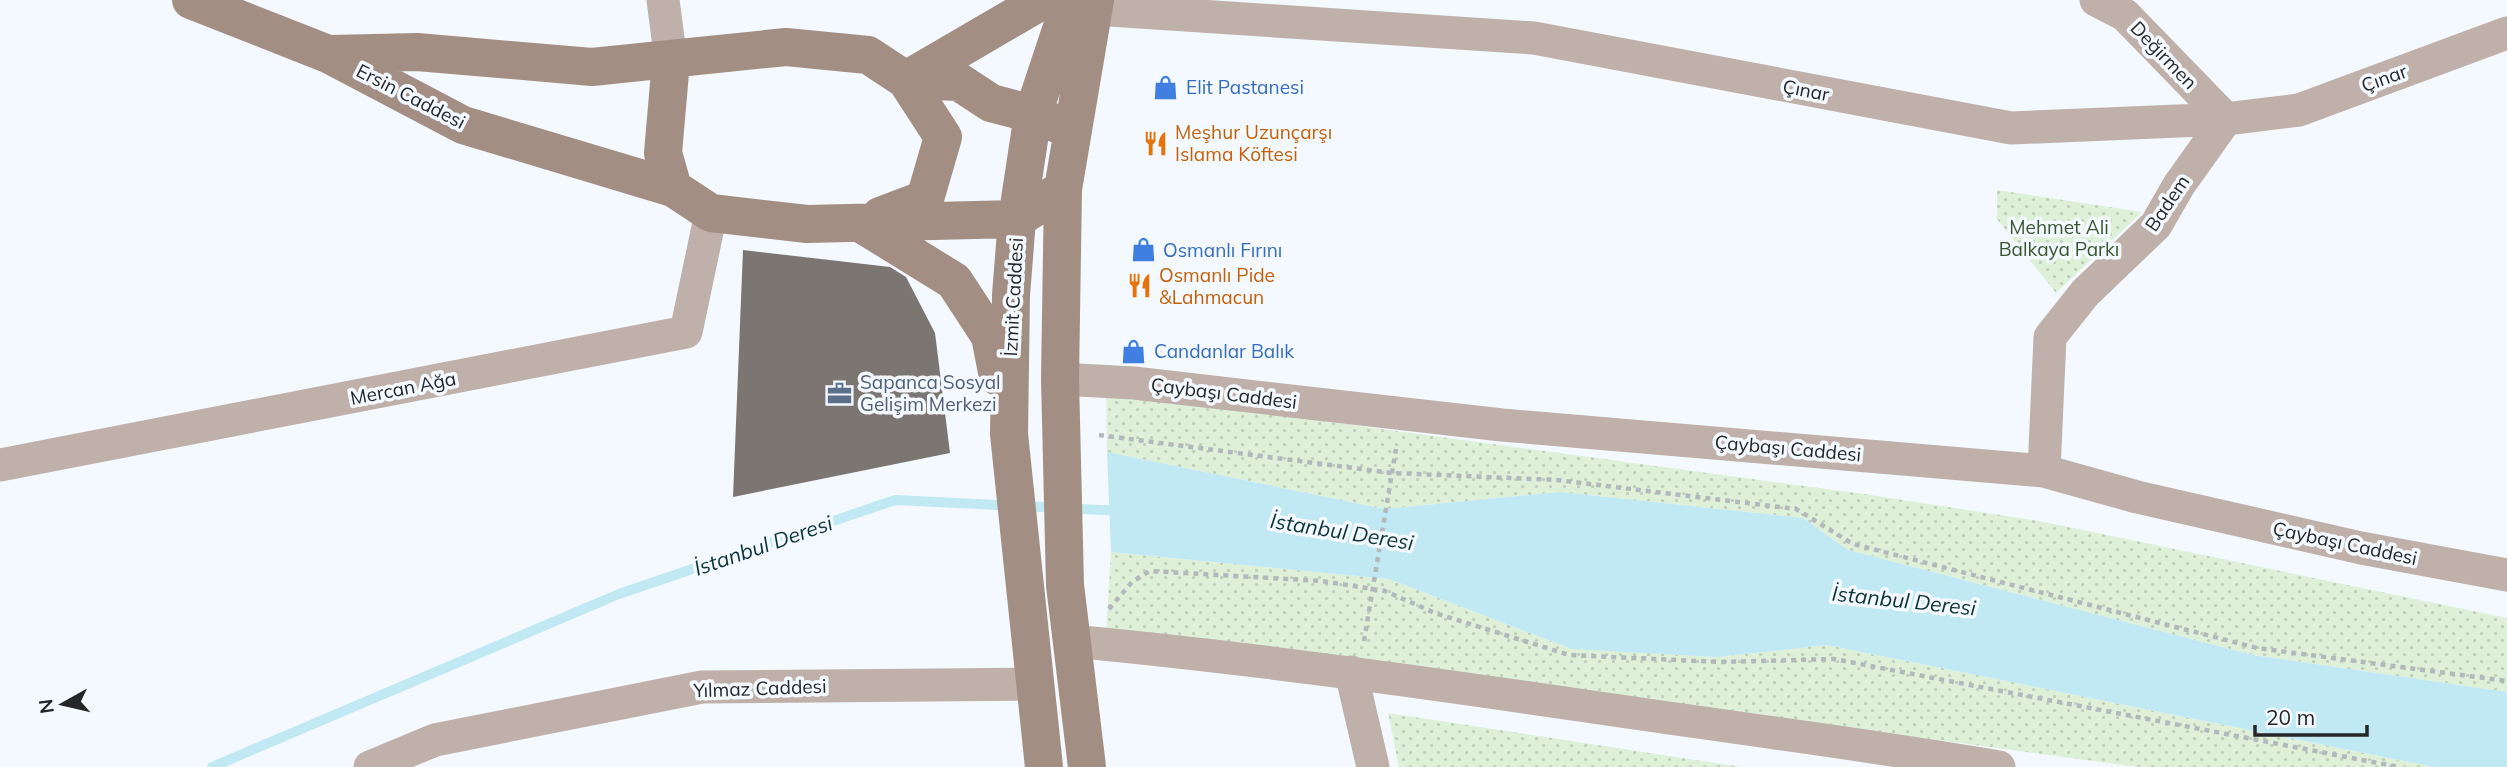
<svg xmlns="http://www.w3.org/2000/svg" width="2507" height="767" font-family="Mulish,sans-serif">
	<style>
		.grass { fill: url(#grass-dots) }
		.water { fill: #c0e9f3 }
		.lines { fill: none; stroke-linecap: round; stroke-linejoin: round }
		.stream { stroke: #c0e9f3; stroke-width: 10 }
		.building { fill: #7b7671 }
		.path { stroke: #b3b8bc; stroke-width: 4.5; stroke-dasharray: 5 5; stroke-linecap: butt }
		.street { stroke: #bfb1a9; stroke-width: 33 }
		.secondary { stroke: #a38e83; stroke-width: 38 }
		.labels { text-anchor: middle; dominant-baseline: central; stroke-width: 7; stroke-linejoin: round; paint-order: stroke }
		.street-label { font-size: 19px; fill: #242628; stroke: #f3f9ff }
		.shop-label { font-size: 19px; fill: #366cbe; stroke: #f3f9ff; text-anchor: start }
		.food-label { font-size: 19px; fill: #c56008; stroke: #f3f9ff; text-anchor: start }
		.park-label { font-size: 19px; fill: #38562d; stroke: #f3f9ff }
		.service-label { font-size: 19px; fill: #4e5e75; stroke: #f3f9ff; text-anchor: start }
		.water-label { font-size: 21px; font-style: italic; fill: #0b333a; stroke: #f3f9ff }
	</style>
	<defs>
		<pattern id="grass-dots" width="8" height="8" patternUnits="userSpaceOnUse" patternTransform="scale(1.75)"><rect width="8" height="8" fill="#def0d8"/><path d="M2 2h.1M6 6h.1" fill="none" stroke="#beceb9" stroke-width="1.8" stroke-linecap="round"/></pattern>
	</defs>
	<rect width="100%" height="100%" fill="#f3f9ff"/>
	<path class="grass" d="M1997,190L2142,212L2056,293L1997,219Z
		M1106,392L1864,494L2039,521L2507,618V692L2253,655L1848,550L1803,518L1560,492L1385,509L1107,452Z
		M1111,552L1389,579L1569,648L1718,657L1827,645L2434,767H2138L1567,690L1106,633Z
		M1388,713L1741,767H1399Z"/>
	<path class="water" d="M1107,452L1385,509L1560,492L1803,518L1848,550L2253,655L2507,692V767H2434L1827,645L1718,657L1572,649L1389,579L1111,552Z"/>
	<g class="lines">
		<path class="stream" d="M212,767L619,594L895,500L1122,511"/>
	</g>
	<path class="building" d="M743,250L890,267L906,277L935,333L950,453L733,497Z"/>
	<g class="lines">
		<path class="path" d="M1099,435L1392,473L1557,480L1796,509L1853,544L2257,648L2507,681
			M1109,609L1132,582L1150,571L1322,581L1385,591L1435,613L1569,655L1720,662L1834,659L2399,767
			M1364,641L1396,449"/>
		<path class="street" d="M663,0L671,61
			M2096,0L2125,15L2226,119
			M1094,9L1534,38L2011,128L2226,119L2299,110L2507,33
			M1060,379L1134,383L1502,425L2044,471L2137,497L2361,548L2507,575
			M0,465L686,332L711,213
			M2044,471L2050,337L2085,293L2156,225L2179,185L2226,119
			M1071,641C1264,659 1456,687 1648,715C1765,732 1882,747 1999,767
			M1351,672L1373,767
			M370,767L435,740L702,687L1034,684"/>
		<path class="secondary" d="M191,0L328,54L463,125L673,188L711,213L807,224L1017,219L1063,189
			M330,54L417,52L592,67L786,47L868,55L906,80L943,137L925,199L880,216
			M671,61L663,153L673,188
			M906,80L959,82L991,103L1033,114L1057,124
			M906,80L1043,0
			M860,223L954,281L990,336L998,377
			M1044,767L1009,434L1011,295L1017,219L1033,114L1071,0
			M1087,767L1065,585L1060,379L1063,189L1095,0"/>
	</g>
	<defs>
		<symbol id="shop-bare" viewBox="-9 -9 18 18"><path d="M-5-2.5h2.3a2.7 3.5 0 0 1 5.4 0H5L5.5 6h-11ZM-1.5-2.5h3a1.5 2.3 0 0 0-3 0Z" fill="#3f7fe0" stroke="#f3f9ff" stroke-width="2.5" paint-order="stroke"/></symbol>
		<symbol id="restaurant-bare" viewBox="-9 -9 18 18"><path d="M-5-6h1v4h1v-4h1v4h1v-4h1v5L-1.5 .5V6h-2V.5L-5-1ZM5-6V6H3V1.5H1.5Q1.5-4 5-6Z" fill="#e8710a" stroke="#f3f9ff" stroke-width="2.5" paint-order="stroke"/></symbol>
		<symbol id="office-bare" viewBox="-9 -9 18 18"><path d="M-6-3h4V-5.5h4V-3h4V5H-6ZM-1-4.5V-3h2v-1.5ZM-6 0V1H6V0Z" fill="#5c6f8a" stroke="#f3f9ff" stroke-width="2.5" paint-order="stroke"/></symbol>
	</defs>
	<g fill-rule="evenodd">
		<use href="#shop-bare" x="1148" y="70" width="35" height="35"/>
		<use href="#restaurant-bare" x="1138" y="126" width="35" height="35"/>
		<use href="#shop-bare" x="1126" y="232" width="35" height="35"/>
		<use href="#restaurant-bare" x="1122" y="268" width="35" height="35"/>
		<use href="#shop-bare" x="1116" y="334" width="35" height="35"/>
		<use href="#office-bare" x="822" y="376" width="35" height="35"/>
	</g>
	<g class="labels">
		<g class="street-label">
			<text transform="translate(2164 55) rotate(46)">Değirmen</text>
			<text transform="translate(2384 78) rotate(-20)">Çınar</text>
			<text transform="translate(1806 90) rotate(11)">Çınar</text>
			<text transform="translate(411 96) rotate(27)">Ersin Caddesi</text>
			<text transform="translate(2167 203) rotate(-56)">Badem</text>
			<text transform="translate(1013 297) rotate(-87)">İzmit Caddesi</text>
			<text transform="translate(403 388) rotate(-11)">Mercan Ağa</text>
			<text transform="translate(1224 393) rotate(7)">Çaybaşı Caddesi</text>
			<text transform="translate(1788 448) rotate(5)">Çaybaşı Caddesi</text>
			<text transform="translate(2345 543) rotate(12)">Çaybaşı Caddesi</text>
			<text transform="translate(760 688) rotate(-2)">Yılmaz Caddesi</text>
		</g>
		<g class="shop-label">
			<text x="1186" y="87">Elit Pastanesi</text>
			<text x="1163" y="250">Osmanlı Fırını</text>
			<text x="1154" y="351">Candanlar Balık</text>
		</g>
		<g class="food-label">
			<text x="1175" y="132">Meşhur Uzunçarşı<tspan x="1175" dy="22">Islama Köftesi</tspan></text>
			<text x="1159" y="275">Osmanlı Pide<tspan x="1159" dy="22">&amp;Lahmacun</tspan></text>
		</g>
		<g class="park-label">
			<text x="2059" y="227">Mehmet Ali<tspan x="2059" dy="22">Balkaya Parkı</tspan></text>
		</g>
		<g class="service-label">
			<text x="860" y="382">Sapanca Sosyal<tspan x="860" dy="22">Gelişim Merkezi</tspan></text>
		</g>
		<g class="water-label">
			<text transform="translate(1342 531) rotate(9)">İstanbul Deresi</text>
			<text transform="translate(763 545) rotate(-19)">İstanbul Deresi</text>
			<text transform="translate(1904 600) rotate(6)">İstanbul Deresi</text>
		</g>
	</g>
	<g transform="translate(63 704) rotate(262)" stroke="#f3f9ff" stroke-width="5" paint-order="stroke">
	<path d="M0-5L12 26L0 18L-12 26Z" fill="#242628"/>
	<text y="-10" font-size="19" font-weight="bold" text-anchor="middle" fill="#242628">N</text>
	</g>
	<path d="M2255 725v10h112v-10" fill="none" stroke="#242628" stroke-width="3.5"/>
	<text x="2266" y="725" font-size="21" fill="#242628" stroke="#f3f9ff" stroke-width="5" paint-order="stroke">20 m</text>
</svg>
